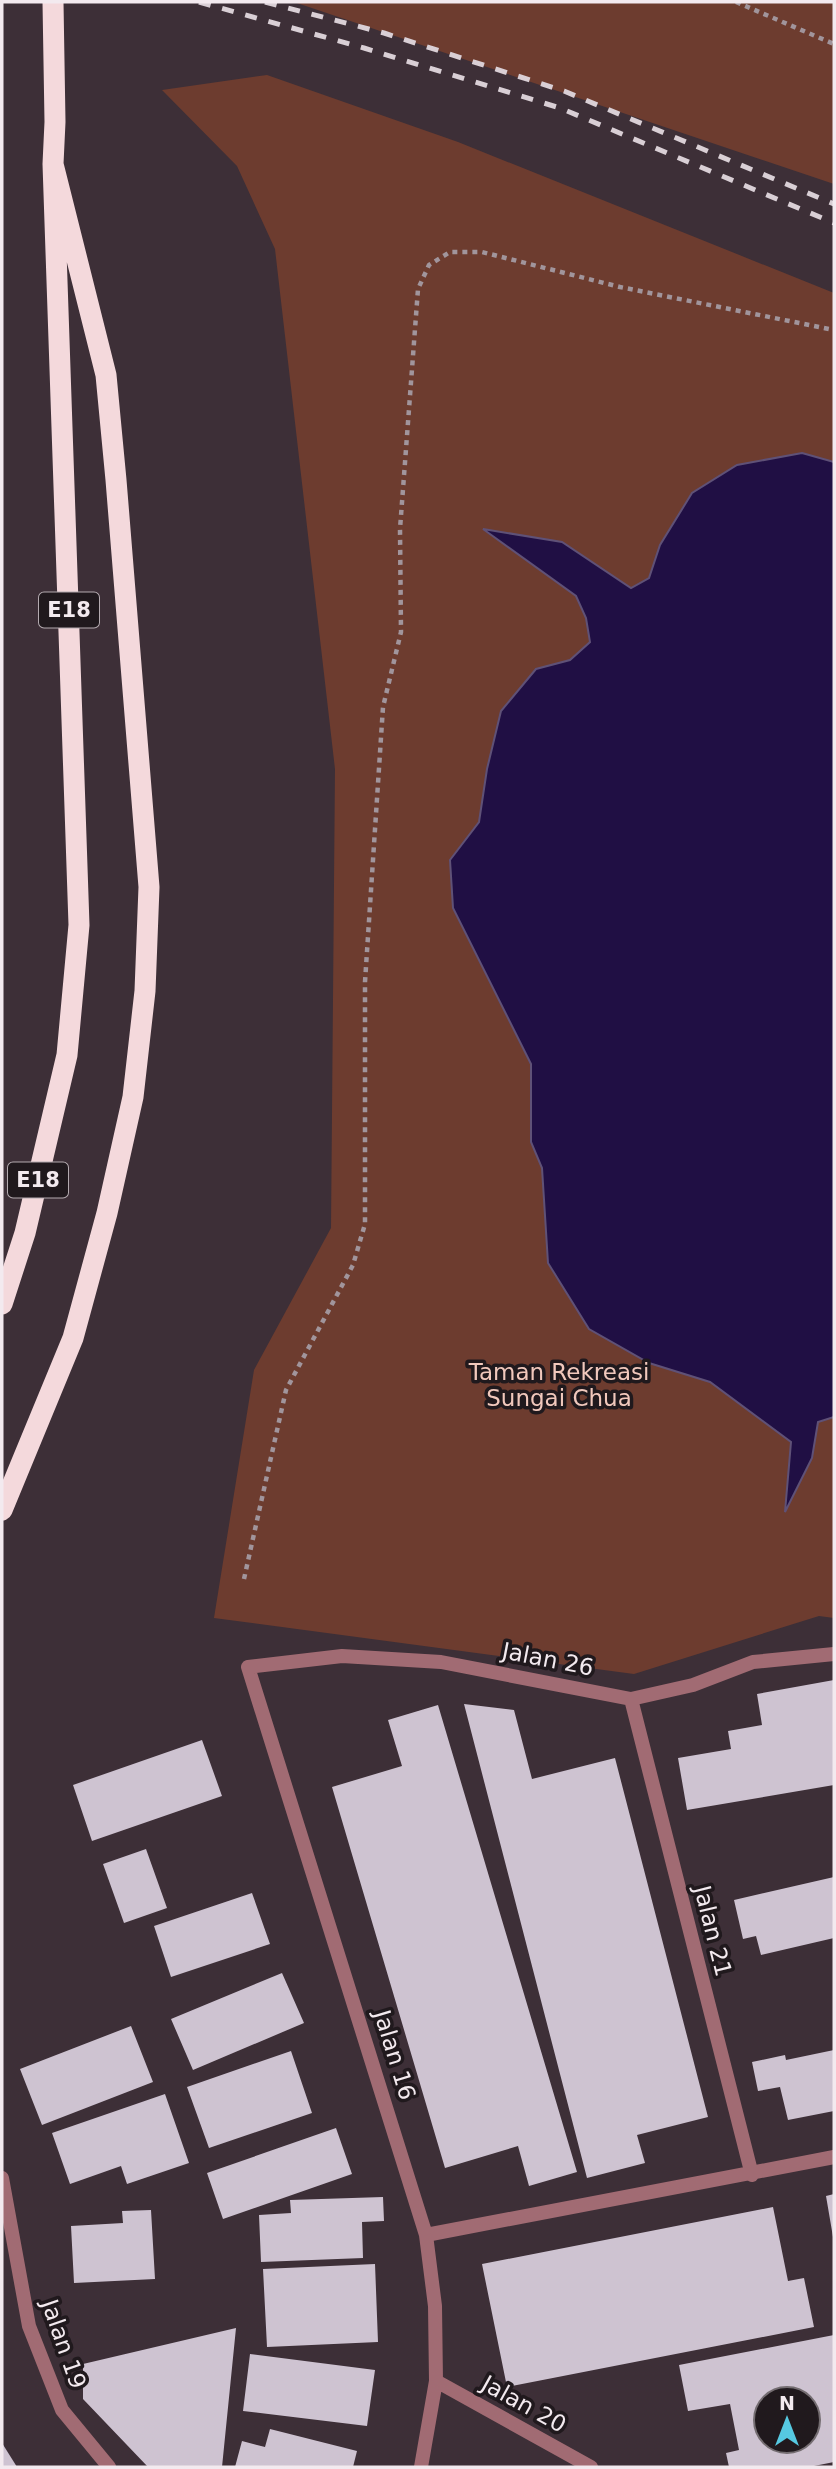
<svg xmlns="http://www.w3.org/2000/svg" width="836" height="2469" font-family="'DejaVu Sans',sans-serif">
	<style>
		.green { fill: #6d3c2f }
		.water { fill: #200f44; stroke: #5f5177; stroke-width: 2 }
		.building { fill: #cec3d1; fill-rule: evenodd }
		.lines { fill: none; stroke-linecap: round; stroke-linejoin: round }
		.path { stroke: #a1959c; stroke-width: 4.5; stroke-dasharray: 5 5; stroke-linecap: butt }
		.minor { stroke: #a16b73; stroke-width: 14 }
		.motorway { stroke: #f4d9dc; stroke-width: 21 }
		.rail { stroke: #d9cfd5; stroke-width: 5; stroke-dasharray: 12 12; stroke-linecap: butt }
		.labels { text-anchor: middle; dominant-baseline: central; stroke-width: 7; stroke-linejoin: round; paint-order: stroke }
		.shield { fill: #20191d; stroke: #b4abb0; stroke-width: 2 }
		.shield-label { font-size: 21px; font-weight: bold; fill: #f3eaef }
		.park-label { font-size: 23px; fill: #f1c8bc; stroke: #20191d }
		.street-label { font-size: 23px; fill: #f3eaef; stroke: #20191d }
	</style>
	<rect width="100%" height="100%" fill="#3d2f37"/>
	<path class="green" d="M294,2H834V184Z
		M267,75L458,142L834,293V1618L819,1616L634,1674L214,1618L254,1370L331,1228L335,769L275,249L237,166L162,90Z"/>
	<path class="water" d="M802,453L834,462V1417L818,1422L812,1458L785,1512L791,1442L710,1382L649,1363L589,1329L548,1263L542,1168L531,1142V1064L453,908L450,860L479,822L487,769L501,711L536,669L570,660L590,642L586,618L576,596L483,529L562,542L631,588L649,578L660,545L692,493L737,465Z"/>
	<path class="building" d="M834,1680V1785L687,1810L678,1758L731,1749L728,1731L762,1725L757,1694Z
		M464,1704L514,1710L532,1779L615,1758L708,2117L637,2135L645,2163L587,2178Z
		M438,1705L577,2172L529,2186L518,2146L445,2168L332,1787L402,1766L388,1720Z
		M202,1740L222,1796L92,1841L73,1785Z
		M146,1849L167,1908L124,1923L103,1864Z
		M834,1877V1938L761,1955L756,1936L743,1939L734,1900Z
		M252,1893L270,1944L171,1977L154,1926Z
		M282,1973L304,2023L193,2070L171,2019Z
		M131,2026L153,2082L42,2125L20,2069Z
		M834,2050V2111L788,2120L780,2087L758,2091L752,2062L785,2055L786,2060Z
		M291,2051L312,2113L209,2148L187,2087Z
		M165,2094L189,2163L127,2184L121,2166L70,2184L52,2133Z
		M336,2128L352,2174L223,2219L207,2173Z
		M834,2194V2237H833L826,2196Z
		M383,2197L384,2221L362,2222L363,2258L261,2262L259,2215L291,2213L290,2200Z
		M773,2207L788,2281L804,2278L814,2327L507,2387L482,2264Z
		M151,2210L155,2279L74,2283L71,2226L123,2223L122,2211Z
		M375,2264L378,2342L267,2347L263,2269Z
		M236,2328L222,2467H148L83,2399V2364Z
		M834,2335V2462L809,2467H729L726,2453L739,2450L730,2404L688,2411L679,2365ZM766,2399H808V2441H766Z
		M250,2354L375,2370L367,2426L243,2411Z
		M270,2429L357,2451L353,2467H235L242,2441L265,2447Z
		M2,2443L17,2467H2Z"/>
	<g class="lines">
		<path class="path" d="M736,2L834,44
			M244,1579L286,1390L353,1265L365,1224V982L383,707L401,632L400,529L418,289L429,265L450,252H482L620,287L834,330"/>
		<path class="minor" d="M631,1699L752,2175
			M2,2178L29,2326L62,2410L109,2467
			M426,2235L834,2157
			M436,2381L591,2467
			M421,2467L436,2381L435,2306L426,2235L248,1667L342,1656L441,1662L631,1699L693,1685L753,1662L834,1654"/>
		<path class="motorway" d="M2,1304L25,1233L67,1055L79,925L53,164L55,122L53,2
			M2,1510L73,1338L107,1213L133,1097L145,991L149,887L116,480L106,375L53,164"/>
		<path class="rail" d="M199,2L364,48L560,108L834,223
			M265,2L384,33L564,91L834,204"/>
	</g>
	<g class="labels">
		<g class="shield">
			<rect x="39" y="592.5" width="60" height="35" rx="5"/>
			<rect x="8" y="1162.5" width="60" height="35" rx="5"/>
		</g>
		<g class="shield-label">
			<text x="69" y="610">E18</text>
			<text x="38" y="1180">E18</text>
		</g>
		<g class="park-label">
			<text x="559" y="1372">Taman Rekreasi<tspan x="559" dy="26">Sungai Chua</tspan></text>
		</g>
		<g class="street-label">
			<text transform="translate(548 1659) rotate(11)">Jalan 26</text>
			<text transform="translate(713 1931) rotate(76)">Jalan 21</text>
			<text transform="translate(395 2055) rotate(73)">Jalan 16</text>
			<text transform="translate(64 2344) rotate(71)">Jalan 19</text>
			<text transform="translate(524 2404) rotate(29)">Jalan 20</text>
		</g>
	</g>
	<rect width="836" height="2469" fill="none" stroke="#f3eaef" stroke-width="7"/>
	<g transform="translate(787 2420)"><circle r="33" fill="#20191d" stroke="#746d71" stroke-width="2"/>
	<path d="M0-5L12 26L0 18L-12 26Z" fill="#56c9e1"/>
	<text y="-10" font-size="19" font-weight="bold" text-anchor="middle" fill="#f3eaef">N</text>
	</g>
</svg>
